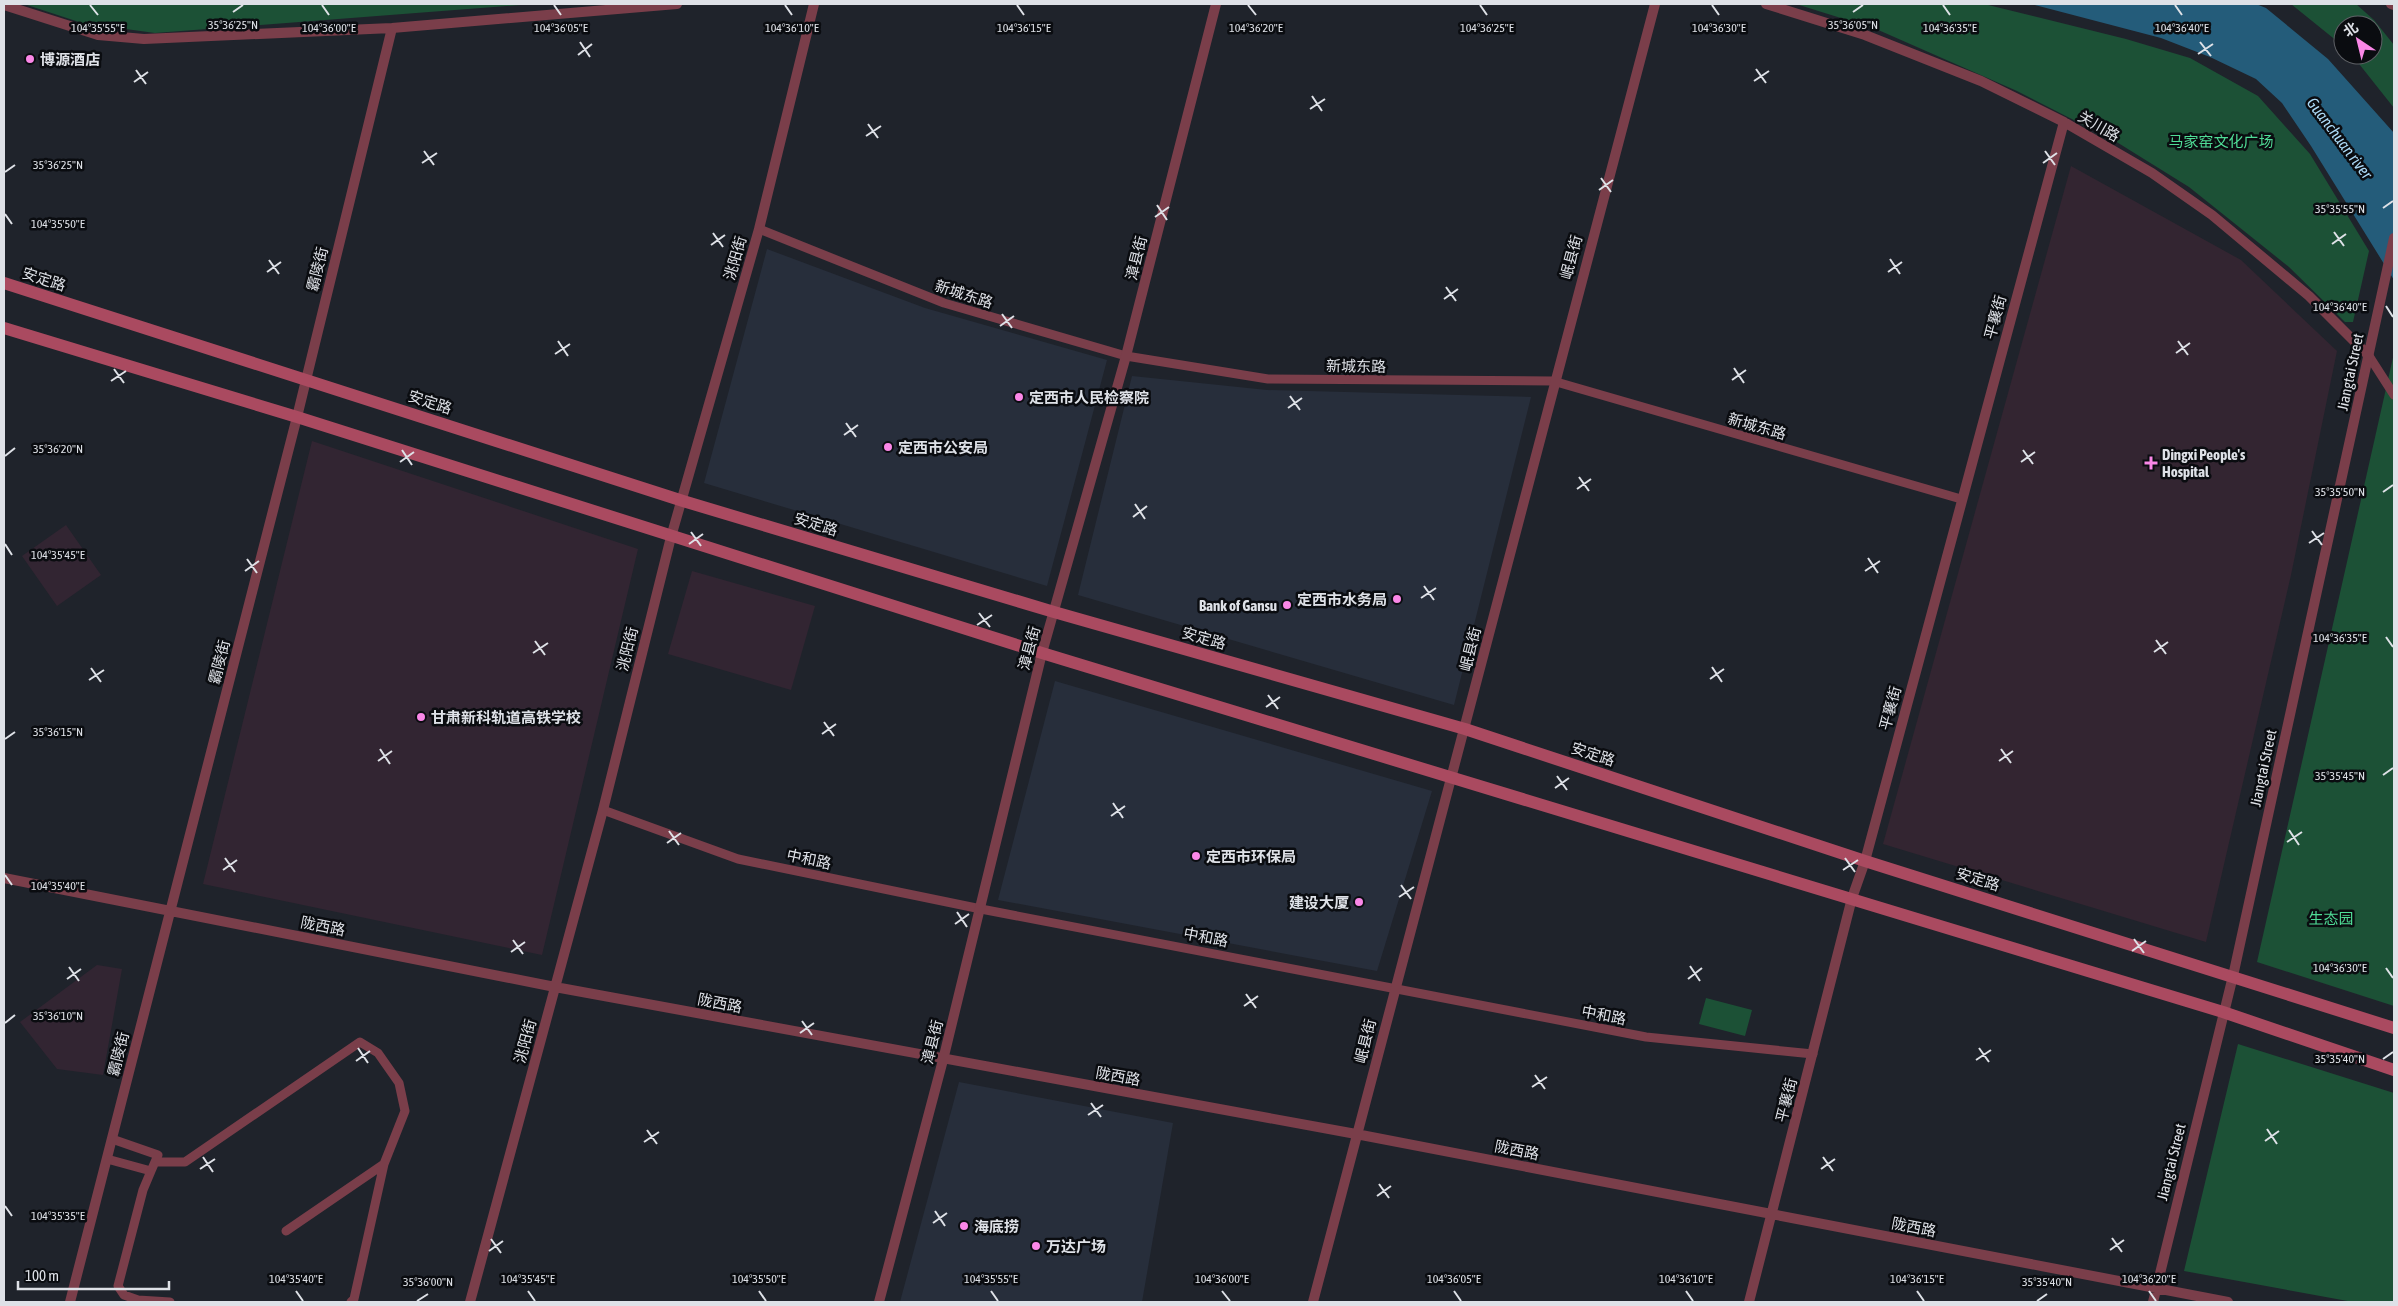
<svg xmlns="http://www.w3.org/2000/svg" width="2398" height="1306" font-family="'Asap Condensed','Noto Sans SC',sans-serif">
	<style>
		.built { fill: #272e3b }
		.education { fill: #322532 }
		.medical { fill: #332531 }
		.green { fill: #1c5136 }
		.water { fill: #245c7a }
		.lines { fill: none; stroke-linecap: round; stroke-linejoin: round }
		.minor { stroke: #7a3e4a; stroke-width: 9 }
		.tertiary { stroke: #7a3e4a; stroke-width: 10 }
		.secondary { stroke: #aa4a60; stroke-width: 12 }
		.ticks { fill: none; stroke: #dee1e7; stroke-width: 2 }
		.poi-dot { fill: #fa87e7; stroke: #0a0c10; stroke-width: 2 }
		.labels { text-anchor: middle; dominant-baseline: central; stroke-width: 5; stroke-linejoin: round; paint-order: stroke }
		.poi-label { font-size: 15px; font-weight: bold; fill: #dee1e7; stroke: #0a0c10; text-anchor: start }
		.street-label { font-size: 15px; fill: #dee1e7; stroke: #0a0c10 }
		.park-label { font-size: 15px; fill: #4fdc96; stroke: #0a0c10 }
		.water-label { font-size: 16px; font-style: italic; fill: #acdaf7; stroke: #0a0c10 }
		.ticks-label { font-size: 12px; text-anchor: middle; fill: #dee1e7; stroke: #0a0c10; stroke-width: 5; stroke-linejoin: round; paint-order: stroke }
	</style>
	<rect width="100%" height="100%" fill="#1f232b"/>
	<path class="built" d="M767,249L925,308L1107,360L1047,586L704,483Z
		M1132,376L1267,390L1531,397L1454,705L1078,595Z
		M1055,681L1432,791L1377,971L998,900Z
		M959,1082L1173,1123L1142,1302H900Z"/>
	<path class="education" d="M312,441L638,549L542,955L203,884Z
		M66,525L101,575L57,606L22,556Z
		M692,571L815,606L791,690L668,654Z
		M97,965L122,969L103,1075L57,1069L20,1022Z"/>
	<path class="medical" d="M2071,166L2241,260L2337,351L2291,575L2206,942L1883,844Z"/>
	<path class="green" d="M24,4H534L155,33L82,23Z
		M1796,4H1984L2126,39L2190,58L2258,96L2310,154L2369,251L2353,322H2345L2289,267L2189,187L2115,141L2017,91L1876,29Z
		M2291,4H2356L2374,20L2394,45V108L2352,55H2373V25H2343V46Z
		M2394,353V1006L2257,962Z
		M1706,998L1752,1010L1745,1036L1699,1024Z
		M2238,1044L2394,1093V1302H2353L2184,1271Z"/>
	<path class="water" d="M2031,4H2256L2266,8L2328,59L2394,133V280L2311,146L2282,103L2256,79L2210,57L2161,38Z"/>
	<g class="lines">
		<path class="minor" d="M759,229L944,303L1126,356L1268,379L1553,381L1961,499
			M2369,356L2394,395
			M603,810L738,859L981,909L1646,1037L1813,1054
			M107,1159L151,1171L158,1155L112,1139
			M155,1162H185L360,1042L378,1053L399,1083L405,1111L384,1164L286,1231
			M151,1171L143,1190L118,1286L124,1295L138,1300L170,1302
			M351,1302L354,1299L384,1164"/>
		<path class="tertiary" d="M1766,4L1865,35L1981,81L2064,122L2152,173L2212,215L2309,296L2369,356
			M2391,4L2394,5
			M4,5L98,35L144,39L392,28L677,4
			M4,878L555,987L1356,1134L2228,1302
			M70,1302L297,417L392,28
			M470,1302L603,810L671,537L759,229L814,4
			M879,1302L943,1060L1042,653L1126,356L1216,4
			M1313,1302L1655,4
			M1749,1302L1852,898L1865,861L2064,122
			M2153,1302L2233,976L2394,238"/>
		<path class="secondary" d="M4,283L683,501L1054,612L1465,729L1865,861L2394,1028
			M4,328L297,417L1042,653L2223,1012L2394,1070"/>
	</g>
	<path class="ticks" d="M90,5L98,15M322,5L329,15M554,5L561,15M785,5L792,15M1017,5L1024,15M1248,5L1256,15M1480,5L1487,15M1712,5L1719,15M1943,5L1950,15M2175,5L2182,15M233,12L243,5M1853,12L1863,5M580,42L590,57M2200,42L2211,56M2198,54L2213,44M578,55L592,44M1756,69L1766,83M136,70L146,84M1754,81L1769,71M134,82L148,72M1312,96L1322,111M1310,109L1325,99M868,124L878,138M866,136L881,126M424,151L434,165M2045,151L2055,165M422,163L437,153M2043,163L2057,153M5,172L15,165M1601,178L1611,192M1599,190L1613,180M1157,205L1167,220M2383,208L2393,201M5,214L12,224M1155,217L1169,207M2334,232L2344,246M713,233L723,247M2332,244L2346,234M711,245L725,235M1890,259L1900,274M269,260L279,274M267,272L281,262M1888,272L1902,262M1446,287L1456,301M1444,299L1458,289M2386,306L2393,317M1002,314L1012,328M1000,326L1014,316M558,341L568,356M2178,341L2188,355M2176,353L2190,343M555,354L570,344M1734,368L1744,383M114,369L124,383M1732,380L1746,370M111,381L126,371M1290,396L1300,410M1288,408L1302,398M846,423L856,437M844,435L858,425M402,450L412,465M2023,450L2033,464M5,456L15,448M400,462L414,452M2021,462L2035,452M1579,477L1589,491M1577,489L1591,479M2383,492L2393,485M1135,504L1145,519M1133,517L1147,506M2312,531L2322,545M691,532L701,546M2309,543L2324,533M5,544L12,555M689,544L703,534M1868,558L1878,573M247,559L257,573M245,571L259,561M1865,571L1880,561M1424,586L1434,600M1421,598L1436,588M979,613L990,627M977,625L992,615M2386,637L2393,647M2156,640L2166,654M535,641L545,655M2154,652L2168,642M533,653L548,643M1712,667L1722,682M91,668L101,682M1710,679L1724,669M89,680L104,670M1268,695L1278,709M1266,707L1280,697M824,722L834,736M822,734L836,724M5,739L15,732M380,749L390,764M2001,749L2011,763M378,761L392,751M1999,761L2013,751M2383,775L2393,768M1557,776L1567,790M1555,788L1569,778M1113,803L1123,818M1111,816L1125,806M2289,830L2299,845M669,831L679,845M2287,842L2302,832M667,843L681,833M225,858L235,872M1845,858L1855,872M223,870L237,860M1843,870L1858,860M5,875L12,885M1401,885L1411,899M1399,897L1414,887M957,912L967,927M955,924L969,914M2134,939L2144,953M513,940L523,954M2132,951L2146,941M511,952L525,942M1690,966L1700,981M69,967L79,981M2386,968L2393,978M67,979L81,969M1688,979L1702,968M1246,994L1256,1008M1244,1006L1258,996M802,1021L812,1035M5,1023L15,1015M800,1033L814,1023M358,1048L368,1063M1979,1048L1989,1062M2383,1059L2393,1052M1976,1060L1991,1050M356,1061L370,1051M1535,1075L1545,1089M1532,1087L1547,1077M1091,1103L1101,1117M1088,1115L1103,1105M2267,1129L2277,1144M647,1130L657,1144M2265,1141L2279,1131M644,1142L659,1132M203,1157L213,1172M1823,1157L1833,1171M200,1169L215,1159M1821,1169L1835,1159M1379,1184L1389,1198M1377,1196L1391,1186M5,1206L12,1216M935,1211L945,1226M933,1223L947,1213M2112,1238L2122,1252M491,1239L501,1253M2110,1250L2124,1240M489,1251L503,1241M296,1291L303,1301M528,1291L535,1301M759,1291L766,1301M991,1291L998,1301M1222,1291L1230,1301M1454,1291L1461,1301M1686,1291L1693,1301M1917,1291L1924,1301M2149,1291L2156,1301M417,1301L428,1294M2037,1301L2047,1294"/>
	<g class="poi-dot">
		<circle cx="30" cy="59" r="5"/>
		<circle cx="1019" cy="397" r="5"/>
		<circle cx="888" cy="447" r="5"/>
		<path d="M2148.5 455.5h5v5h5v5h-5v5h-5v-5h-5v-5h5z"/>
		<circle cx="1397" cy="599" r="5"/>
		<circle cx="1287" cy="605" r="5"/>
		<circle cx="421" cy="717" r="5"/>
		<circle cx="1196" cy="856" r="5"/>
		<circle cx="1359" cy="902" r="5"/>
		<circle cx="964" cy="1226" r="5"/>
		<circle cx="1036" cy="1246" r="5"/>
	</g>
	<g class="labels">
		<g class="poi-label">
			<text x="40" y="59">博源酒店</text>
			<text x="1029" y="397">定西市人民检察院</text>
			<text x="898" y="447">定西市公安局</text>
			<text x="2162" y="454">Dingxi People's<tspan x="2162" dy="17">Hospital</tspan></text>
			<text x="1387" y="599" text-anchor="end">定西市水务局</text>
			<text x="1277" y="605" text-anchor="end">Bank of Gansu</text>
			<text x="431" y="717">甘肃新科轨道高铁学校</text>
			<text x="1206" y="856">定西市环保局</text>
			<text x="1349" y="902" text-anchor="end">建设大厦</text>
			<text x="974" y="1226">海底捞</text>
			<text x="1046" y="1246">万达广场</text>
		</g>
		<g class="street-label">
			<text transform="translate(2099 126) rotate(30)">关川路</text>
			<text transform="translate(1571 257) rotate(-75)">岷县街</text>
			<text transform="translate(735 258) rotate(-74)">洮阳街</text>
			<text transform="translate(1136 258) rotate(-76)">漳县街</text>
			<text transform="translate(317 269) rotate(-76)">霸陵街</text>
			<text transform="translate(44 279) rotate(18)">安定路</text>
			<text transform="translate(964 294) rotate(18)">新城东路</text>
			<text transform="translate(1995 317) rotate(-75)">平襄街</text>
			<text transform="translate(1356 366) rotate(1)">新城东路</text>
			<text transform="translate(2350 372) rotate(-78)">Jiangtai Street</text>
			<text transform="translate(430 402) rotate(18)">安定路</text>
			<text transform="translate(1757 426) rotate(16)">新城东路</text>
			<text transform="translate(816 524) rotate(17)">安定路</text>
			<text transform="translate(1204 638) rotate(16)">安定路</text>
			<text transform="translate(1029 648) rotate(-75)">漳县街</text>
			<text transform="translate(627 649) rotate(-76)">洮阳街</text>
			<text transform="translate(1470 649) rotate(-76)">岷县街</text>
			<text transform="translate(219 662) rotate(-76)">霸陵街</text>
			<text transform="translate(1890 708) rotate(-75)">平襄街</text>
			<text transform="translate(1593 754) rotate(18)">安定路</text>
			<text transform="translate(2263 768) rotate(-78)">Jiangtai Street</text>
			<text transform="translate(809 859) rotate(12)">中和路</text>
			<text transform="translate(1978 879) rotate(17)">安定路</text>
			<text transform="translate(323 926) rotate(11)">陇西路</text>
			<text transform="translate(1206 937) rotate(11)">中和路</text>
			<text transform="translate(720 1003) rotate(11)">陇西路</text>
			<text transform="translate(1604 1015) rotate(11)">中和路</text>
			<text transform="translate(525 1041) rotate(-75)">洮阳街</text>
			<text transform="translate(1365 1041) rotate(-76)">岷县街</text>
			<text transform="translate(932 1042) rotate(-76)">漳县街</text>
			<text transform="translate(118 1054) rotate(-76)">霸陵街</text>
			<text transform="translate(1118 1076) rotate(10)">陇西路</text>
			<text transform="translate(1786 1100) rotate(-76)">平襄街</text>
			<text transform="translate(1517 1150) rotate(11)">陇西路</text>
			<text transform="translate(2171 1162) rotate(-76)">Jiangtai Street</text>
			<text transform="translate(1914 1227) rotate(11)">陇西路</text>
		</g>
		<g class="park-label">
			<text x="2221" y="141">马家窑文化广场</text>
			<text x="2331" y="918">生态园</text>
		</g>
		<g class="water-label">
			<text transform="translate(2340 138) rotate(53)">Guanchuan river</text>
		</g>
	</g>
	<g class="ticks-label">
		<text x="233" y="29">35°36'25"N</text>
		<text x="1853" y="29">35°36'05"N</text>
		<text x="98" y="32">104°35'55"E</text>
		<text x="329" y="32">104°36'00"E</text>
		<text x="561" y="32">104°36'05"E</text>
		<text x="792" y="32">104°36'10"E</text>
		<text x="1024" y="32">104°36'15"E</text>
		<text x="1256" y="32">104°36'20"E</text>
		<text x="1487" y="32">104°36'25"E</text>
		<text x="1950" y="32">104°36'35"E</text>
		<text x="1719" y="32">104°36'30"E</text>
		<text x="2182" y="32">104°36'40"E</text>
		<text x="58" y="169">35°36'25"N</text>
		<text x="2340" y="213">35°35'55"N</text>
		<text x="58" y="228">104°35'50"E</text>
		<text x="2340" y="311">104°36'40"E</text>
		<text x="58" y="453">35°36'20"N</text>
		<text x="2340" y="496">35°35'50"N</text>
		<text x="58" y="559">104°35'45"E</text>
		<text x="2340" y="642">104°36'35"E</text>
		<text x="58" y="736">35°36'15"N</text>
		<text x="2340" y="780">35°35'45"N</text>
		<text x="58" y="890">104°35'40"E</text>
		<text x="2340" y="972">104°36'30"E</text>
		<text x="58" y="1020">35°36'10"N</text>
		<text x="2340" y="1063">35°35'40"N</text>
		<text x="58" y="1220">104°35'35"E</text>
		<text x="296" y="1283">104°35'40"E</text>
		<text x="528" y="1283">104°35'45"E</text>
		<text x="759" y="1283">104°35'50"E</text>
		<text x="991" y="1283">104°35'55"E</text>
		<text x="1222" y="1283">104°36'00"E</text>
		<text x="1454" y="1283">104°36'05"E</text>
		<text x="1686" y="1283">104°36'10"E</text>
		<text x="1917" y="1283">104°36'15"E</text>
		<text x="2149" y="1283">104°36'20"E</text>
		<text x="428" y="1286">35°36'00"N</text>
		<text x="2047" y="1286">35°35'40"N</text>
	</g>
	<rect width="2398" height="1306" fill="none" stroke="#dee1e7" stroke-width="10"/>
	<g transform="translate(2358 40) rotate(325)"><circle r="24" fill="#0a0c10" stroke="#5f6166"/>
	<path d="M0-4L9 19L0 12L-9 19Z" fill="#fa87e7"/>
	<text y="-8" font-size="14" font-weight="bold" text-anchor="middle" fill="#dee1e7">北</text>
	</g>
	<path d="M18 1281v8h151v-8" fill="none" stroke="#dee1e7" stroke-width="2.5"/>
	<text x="25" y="1281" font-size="15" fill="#dee1e7" stroke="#0a0c10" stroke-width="4" paint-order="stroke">100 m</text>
</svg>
